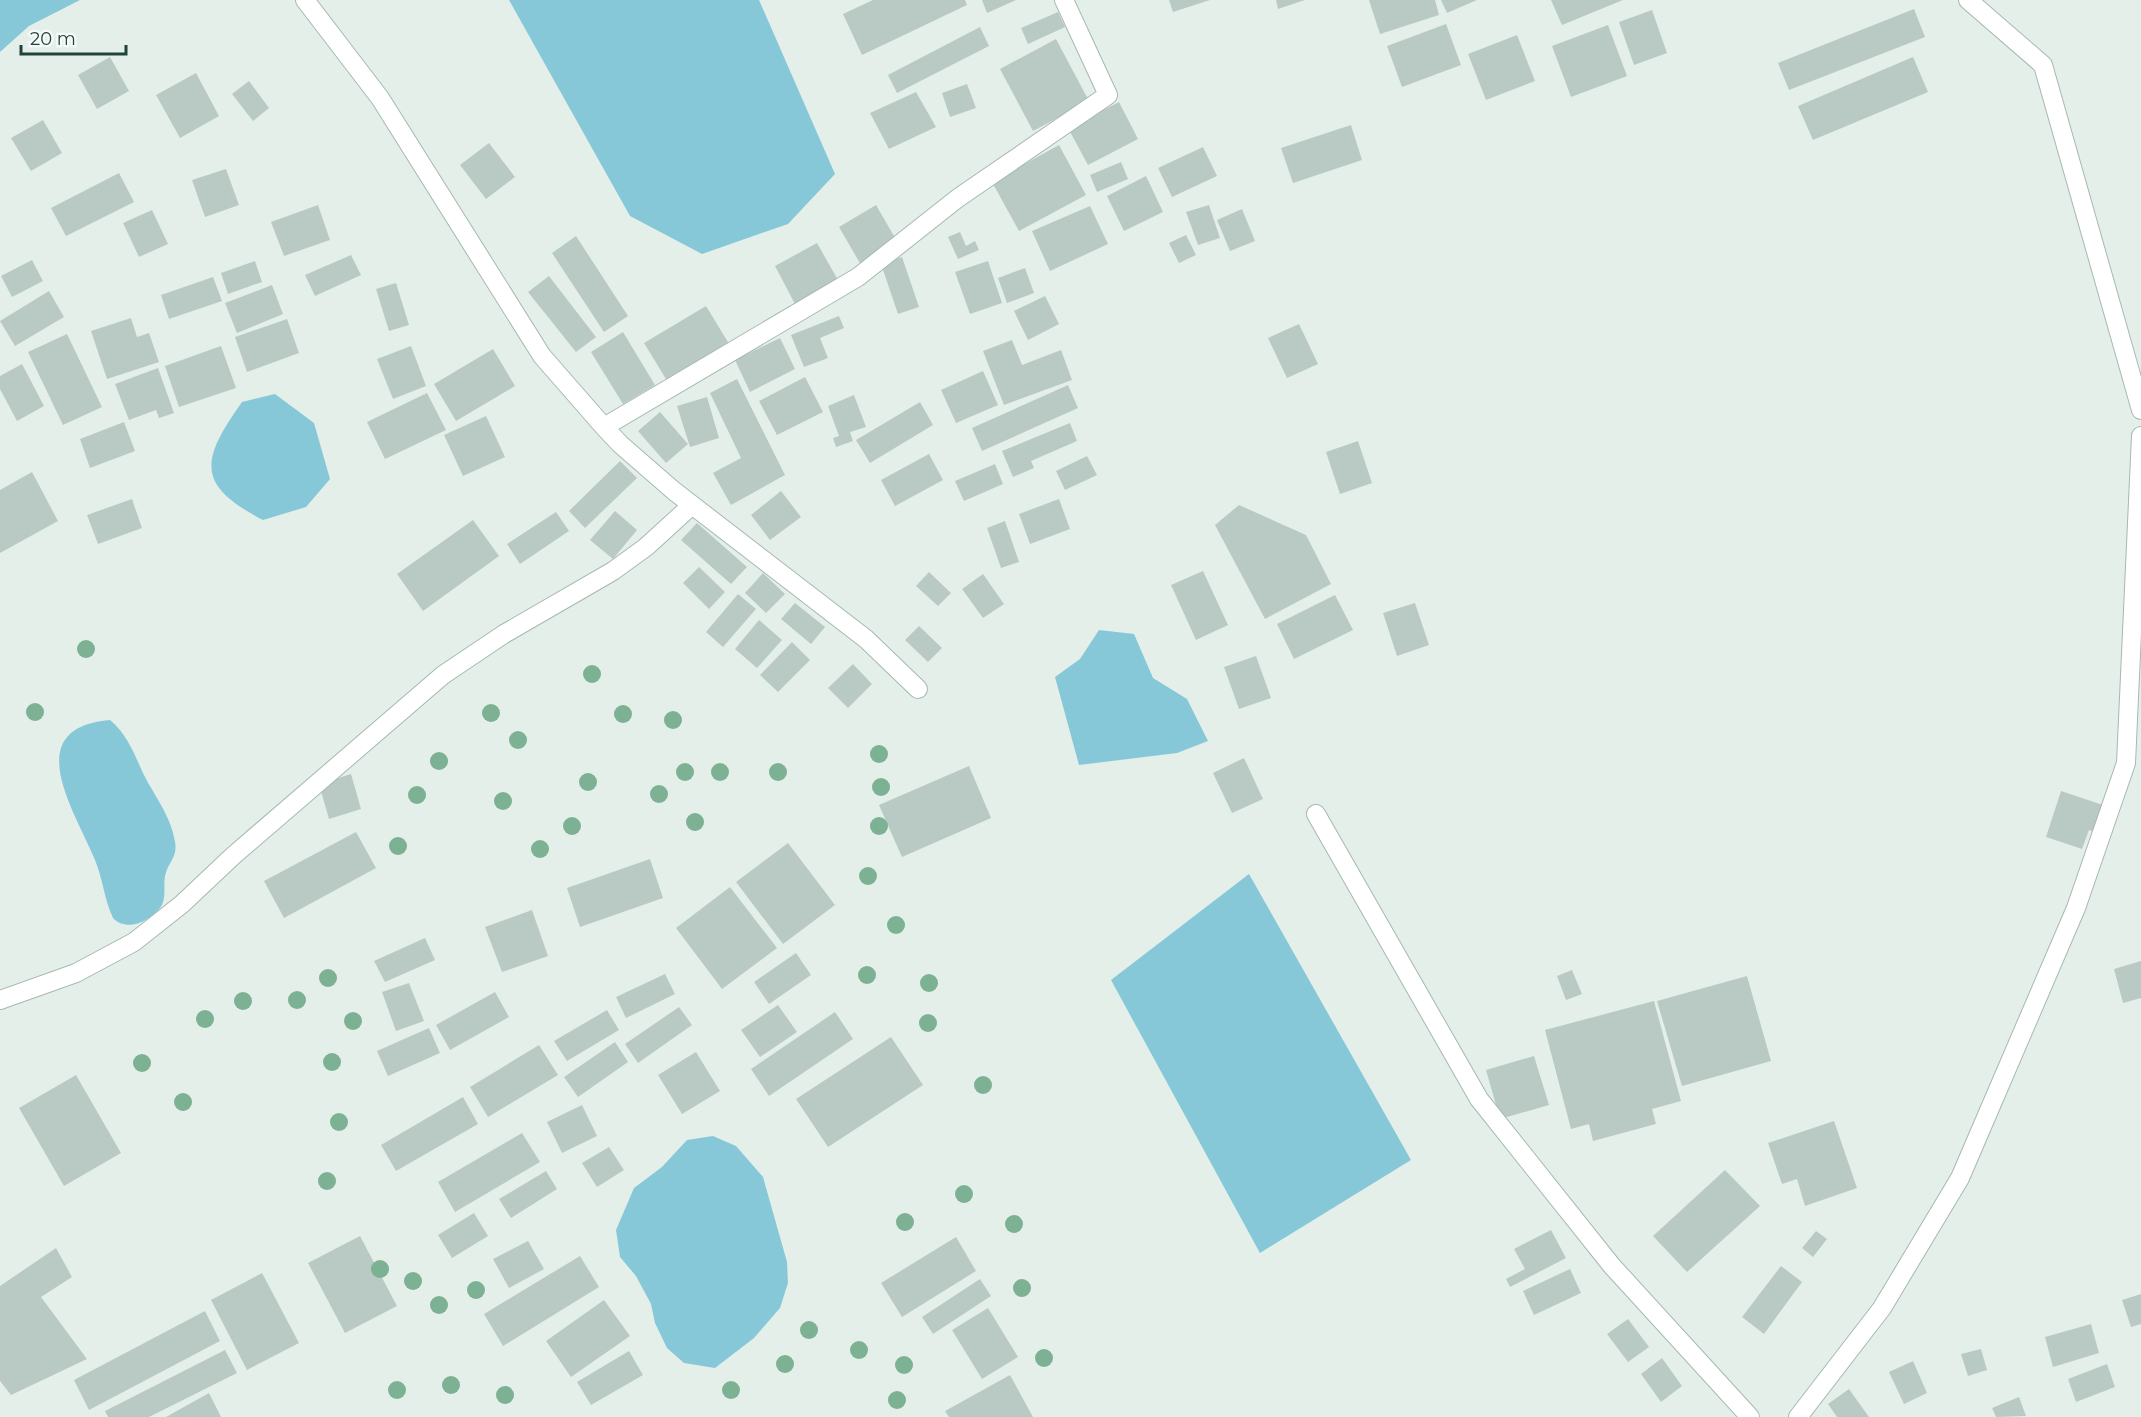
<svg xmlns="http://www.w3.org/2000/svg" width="2141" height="1417" font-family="Montserrat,sans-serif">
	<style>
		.water { fill: #87c8d8 }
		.building { fill: #b9cac4 }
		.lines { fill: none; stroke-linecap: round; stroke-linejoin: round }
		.minor-casing { stroke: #a6b8b2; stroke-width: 20 }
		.minor { stroke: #fff; stroke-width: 18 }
		.tree { fill: #7cb193 }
	</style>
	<rect width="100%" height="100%" fill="#e4efea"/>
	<path class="water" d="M0,0H80L29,26L0,52Z
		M509,0H759L835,174L788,224L702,254L630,216Z
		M275,394L314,423L330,479L306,507L263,520C195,485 201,460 242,402Z
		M1099,630L1134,634L1153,678L1187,699L1208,741L1177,753L1079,765L1055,677L1080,659Z
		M110,720C128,735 134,754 144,775C155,797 171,816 175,842C178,857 168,862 165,876C163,886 167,899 160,908C149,922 126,932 113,918C104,899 103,879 95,860C75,811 18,728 110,720Z
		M1249,874L1411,1160L1260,1253L1111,980Z
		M713,1136L736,1146L763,1177L787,1262L788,1283L780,1308L754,1338L715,1368L684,1363L667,1348L655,1323L651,1304L636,1276L620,1257L616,1230L634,1188L662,1167L687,1140Z"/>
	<path class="building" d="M873,0H965L967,5L862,55L843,14Z
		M982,0H1016L987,13Z
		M1169,0H1210L1173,12Z
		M1276,0H1305L1278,9Z
		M1369,0H1435L1439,15L1380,34Z
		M1441,0H1477L1447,13Z
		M1551,0H1623L1562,25Z
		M1914,9L1925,37L1789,90L1778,63Z
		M1652,10L1667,53L1634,65L1619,22Z
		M1058,12L1065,27L1028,44L1021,28Z
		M1446,24L1461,65L1402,87L1387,46Z
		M1608,25L1627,76L1571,97L1552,46Z
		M980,27L989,46L897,93L888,75Z
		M1517,35L1535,81L1486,100L1468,54Z
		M1056,39L1089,101L1033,131L1000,69Z
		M110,57L129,91L97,109L78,75Z
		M1913,57L1928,92L1813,140L1798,106Z
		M196,73L219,116L180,138L156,95Z
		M249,81L269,108L253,121L232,94Z
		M967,84L976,108L950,117L942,93Z
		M916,92L936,127L889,149L870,113Z
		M1119,102L1138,139L1088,165L1068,128Z
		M43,120L62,153L31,171L11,138Z
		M1351,125L1362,160L1293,183L1281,148Z
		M489,143L515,177L486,199L460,165Z
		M1059,145L1086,195L1019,231L992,182Z
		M1203,147L1217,176L1172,197L1158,168Z
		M1121,162L1128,179L1097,192L1090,175Z
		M226,169L239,205L205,217L192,180Z
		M119,173L134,202L66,236L51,208Z
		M1146,176L1163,212L1124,231L1107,196Z
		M318,205L330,240L284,256L271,222Z
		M876,205L898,243L861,265L839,227Z
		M1209,205L1220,238L1198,245L1186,212Z
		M1090,206L1108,244L1050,271L1032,231Z
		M1242,209L1255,241L1230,251L1217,220Z
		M152,210L168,244L139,257L123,223Z
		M960,232L966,246L975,241L979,250L958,259L948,237Z
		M1186,235L1196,255L1179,263L1169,243Z
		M576,236L628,316L604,332L552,253Z
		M817,243L838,280L795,304L775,266Z
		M351,255L361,275L315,296L305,275Z
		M902,257L919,307L898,314L881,264Z
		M32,260L43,281L12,297L1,276Z
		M255,261L262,282L228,294L221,273Z
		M988,261L1002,303L970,314L955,272Z
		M1025,268L1034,293L1007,303L998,278Z
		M549,276L596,337L576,352L528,292Z
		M213,277L222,301L169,319L161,295Z
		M396,283L409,325L389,331L376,289Z
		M272,285L283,314L237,333L225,303Z
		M49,291L64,317L15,346L0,321Z
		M1045,296L1059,324L1028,340L1014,311Z
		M706,306L731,347L669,384L644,343Z
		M839,316L844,328L820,338L828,358L804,367L791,335Z
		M131,318L137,337L149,333L159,362L107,379L91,331Z
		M287,319L299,353L247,372L235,337Z
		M1299,324L1318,364L1287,378L1268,338Z
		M623,332L655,385L623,404L591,352Z
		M67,334L102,407L63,425L28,352Z
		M780,338L795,369L750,392L735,360Z
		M1012,340L1022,365L1061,350L1072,380L1004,405L983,351Z
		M221,346L236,388L179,407L165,366Z
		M411,346L426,386L393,399L377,359Z
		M493,349L515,386L456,421L434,384Z
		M22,364L44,406L17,421L0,389V376Z
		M158,368L174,413L159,418L156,410L129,420L115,384Z
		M983,371L998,405L956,423L941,390Z
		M805,377L823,412L777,435L759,401Z
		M737,379L785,475L731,505L713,473L741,458L710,393Z
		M1068,385L1078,408L982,451L972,428Z
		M427,393L446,430L385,459L367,422Z
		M854,395L866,427L850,432L853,441L836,447L833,438L839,436L828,406Z
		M707,397L719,438L690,447L677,406Z
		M920,402L933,425L870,463L856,440Z
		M660,412L688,444L666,463L638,431Z
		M486,416L505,457L463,476L444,435Z
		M124,422L135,451L90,468L80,439Z
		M1070,423L1077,441L1031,461L1034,468L1013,477L1002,451Z
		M1358,441L1372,483L1340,494L1326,452Z
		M929,454L943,480L895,506L881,480Z
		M1087,456L1097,475L1065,490L1056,471Z
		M620,461L637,478L585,528L569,511Z
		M995,464L1003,484L964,501L955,481Z
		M32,472L58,521L0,553V490Z
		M781,491L801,517L770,540L751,515Z
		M132,499L142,528L98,544L87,515Z
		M1059,499L1070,529L1030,544L1019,514Z
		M1239,505L1306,535L1331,584L1265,619L1215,525Z
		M615,511L637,530L613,559L590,540Z
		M556,512L569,531L520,564L507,544Z
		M473,520L499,556L423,611L397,574Z
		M1005,521L1019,562L1001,568L987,528Z
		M697,523L747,567L731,584L681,540Z
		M699,567L725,592L709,609L683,583Z
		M1203,571L1228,625L1196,640L1171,585Z
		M929,572L951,593L938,606L916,586Z
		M763,573L785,594L766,613L745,593Z
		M983,574L1004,604L983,618L962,589Z
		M738,594L756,609L723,647L706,632Z
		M1335,595L1353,630L1294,659L1277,624Z
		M795,603L825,627L811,644L781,619Z
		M1415,603L1429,645L1397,656L1383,613Z
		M759,620L782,640L757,668L735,649Z
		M919,626L942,648L928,662L905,640Z
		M792,642L810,660L778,692L760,675Z
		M1256,656L1271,698L1239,709L1224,667Z
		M853,664L872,684L848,708L828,688Z
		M1244,758L1263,799L1232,813L1213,773Z
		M969,766L991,818L902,857L879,805Z
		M351,774L361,809L329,819L319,784Z
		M2061,791L2106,806L2097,833L2089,830L2082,849L2046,837Z
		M356,832L376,868L284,918L264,881Z
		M788,843L835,905L783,944L736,882Z
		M650,859L663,898L580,927L567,888Z
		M730,887L777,948L722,989L676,928Z
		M532,910L548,956L502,972L485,927Z
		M425,938L435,960L385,982L374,961Z
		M796,953L811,975L769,1004L754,982Z
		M2141,961V998L2123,1003L2114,969Z
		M1572,970L1582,994L1566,1000L1557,976Z
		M665,974L675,994L626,1018L616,997Z
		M1747,976L1771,1061L1682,1086L1657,1001Z
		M409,983L424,1021L396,1031L382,992Z
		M495,992L509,1017L450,1050L436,1025Z
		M1654,1001L1681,1101L1652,1109L1656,1124L1593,1141L1589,1124L1571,1129L1545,1030Z
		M778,1005L797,1032L760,1057L741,1030Z
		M679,1007L692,1025L638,1063L625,1044Z
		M607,1010L619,1030L567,1061L554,1041Z
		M835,1012L853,1039L769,1096L751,1069Z
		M429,1028L440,1053L388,1076L377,1051Z
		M891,1037L923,1085L828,1147L796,1099Z
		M615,1042L628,1062L578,1097L564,1077Z
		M539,1045L558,1075L488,1117L470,1087Z
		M696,1052L720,1091L682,1114L658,1075Z
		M1534,1056L1549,1105L1500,1119L1486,1070Z
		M76,1075L121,1153L64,1186L19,1108Z
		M463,1097L478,1124L396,1171L381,1145Z
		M582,1105L597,1136L562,1153L547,1122Z
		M1834,1121L1857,1188L1805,1206L1797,1179L1782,1184L1768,1143Z
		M522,1133L540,1162L455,1212L438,1182Z
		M609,1147L624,1170L597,1187L582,1163Z
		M1725,1170L1760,1206L1687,1272L1653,1236Z
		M546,1171L557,1189L511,1218L499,1199Z
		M474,1213L488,1236L452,1258L438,1235Z
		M1551,1230L1566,1258L1510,1287L1506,1279L1525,1269L1514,1249Z
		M1816,1231L1827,1239L1813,1257L1802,1248Z
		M360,1236L397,1306L345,1333L308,1263Z
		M956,1237L976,1271L902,1317L881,1283Z
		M528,1241L544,1269L509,1288L493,1259Z
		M56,1248L72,1277L41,1297L87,1359L11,1395L0,1381V1286Z
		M580,1256L599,1287L503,1346L484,1314Z
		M1781,1266L1802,1282L1764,1334L1742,1317Z
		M1570,1269L1581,1293L1534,1315L1523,1291Z
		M262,1273L299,1343L247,1370L211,1300Z
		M980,1279L991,1296L933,1334L922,1317Z
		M2141,1294V1324L2131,1327L2122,1300Z
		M604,1300L630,1336L571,1377L546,1341Z
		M988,1308L1018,1357L982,1379L952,1330Z
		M205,1311L220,1341L89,1410L74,1380Z
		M1628,1319L1649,1347L1628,1362L1607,1334Z
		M2091,1324L2099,1353L2053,1367L2045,1337Z
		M1981,1349L1987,1370L1968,1376L1961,1354Z
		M225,1350L237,1373L149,1417H108L105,1411Z
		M629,1351L643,1375L591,1405L577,1382Z
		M1662,1358L1682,1386L1661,1402L1641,1374Z
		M1913,1361L1927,1393L1904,1404L1889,1372Z
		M2107,1364L2115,1387L2076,1402L2068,1379Z
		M1010,1375L1033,1417H949L945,1411Z
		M1849,1389L1869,1417H1837L1828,1404Z
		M209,1393L221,1417H166Z
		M2019,1397L2026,1416L1996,1417L1992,1408Z"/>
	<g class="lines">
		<defs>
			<path id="minor" d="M305,0L380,98L542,356L604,427L620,444L674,491L866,639L918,689
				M1968,0L2043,65L2141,410
				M604,427L858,277L958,198L1108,95L1064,0
				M1316,814L1479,1099L1612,1266L1750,1417
				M0,1000L76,973L134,942L182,904L234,855L443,675L504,634L613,571L646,547L692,505
				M1798,1417L1882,1308L1960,1178L2076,908L2126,763L2141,436"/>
		</defs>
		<use href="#minor" class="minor-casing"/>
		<use href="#minor" class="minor"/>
	</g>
	<g class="tree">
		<circle cx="86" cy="649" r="9"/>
		<circle cx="592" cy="674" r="9"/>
		<circle cx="35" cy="712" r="9"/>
		<circle cx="491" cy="713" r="9"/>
		<circle cx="623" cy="714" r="9"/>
		<circle cx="673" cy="720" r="9"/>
		<circle cx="518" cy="740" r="9"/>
		<circle cx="879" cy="754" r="9"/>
		<circle cx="439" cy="761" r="9"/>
		<circle cx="685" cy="772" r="9"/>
		<circle cx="720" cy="772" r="9"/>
		<circle cx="778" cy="772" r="9"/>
		<circle cx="588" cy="782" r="9"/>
		<circle cx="881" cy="787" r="9"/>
		<circle cx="659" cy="794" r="9"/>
		<circle cx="417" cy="795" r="9"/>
		<circle cx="503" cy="801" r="9"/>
		<circle cx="695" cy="822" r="9"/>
		<circle cx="572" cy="826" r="9"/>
		<circle cx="879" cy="826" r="9"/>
		<circle cx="398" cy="846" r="9"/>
		<circle cx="540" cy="849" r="9"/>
		<circle cx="868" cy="876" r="9"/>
		<circle cx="896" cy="925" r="9"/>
		<circle cx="867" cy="975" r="9"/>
		<circle cx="328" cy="978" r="9"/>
		<circle cx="929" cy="983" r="9"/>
		<circle cx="297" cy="1000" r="9"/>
		<circle cx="243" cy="1001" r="9"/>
		<circle cx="205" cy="1019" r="9"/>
		<circle cx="353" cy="1021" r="9"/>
		<circle cx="928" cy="1023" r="9"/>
		<circle cx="332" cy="1062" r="9"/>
		<circle cx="142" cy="1063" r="9"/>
		<circle cx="983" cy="1085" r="9"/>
		<circle cx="183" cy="1102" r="9"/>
		<circle cx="339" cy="1122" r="9"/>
		<circle cx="327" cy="1181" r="9"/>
		<circle cx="964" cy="1194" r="9"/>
		<circle cx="905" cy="1222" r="9"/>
		<circle cx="1014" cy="1224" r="9"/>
		<circle cx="380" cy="1269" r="9"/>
		<circle cx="413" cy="1281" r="9"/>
		<circle cx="1022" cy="1288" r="9"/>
		<circle cx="476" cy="1290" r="9"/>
		<circle cx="439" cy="1305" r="9"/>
		<circle cx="809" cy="1330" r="9"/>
		<circle cx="859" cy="1350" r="9"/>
		<circle cx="1044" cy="1358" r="9"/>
		<circle cx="785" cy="1364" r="9"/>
		<circle cx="904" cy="1365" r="9"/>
		<circle cx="451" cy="1385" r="9"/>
		<circle cx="397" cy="1390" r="9"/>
		<circle cx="731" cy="1390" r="9"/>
		<circle cx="505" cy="1395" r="9"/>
		<circle cx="897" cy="1400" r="9"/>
	</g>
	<path d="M21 45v9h105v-9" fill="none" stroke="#21433b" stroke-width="3"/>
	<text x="30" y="45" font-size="18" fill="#21433b" stroke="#f5fbf8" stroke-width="4.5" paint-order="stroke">20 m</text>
</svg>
